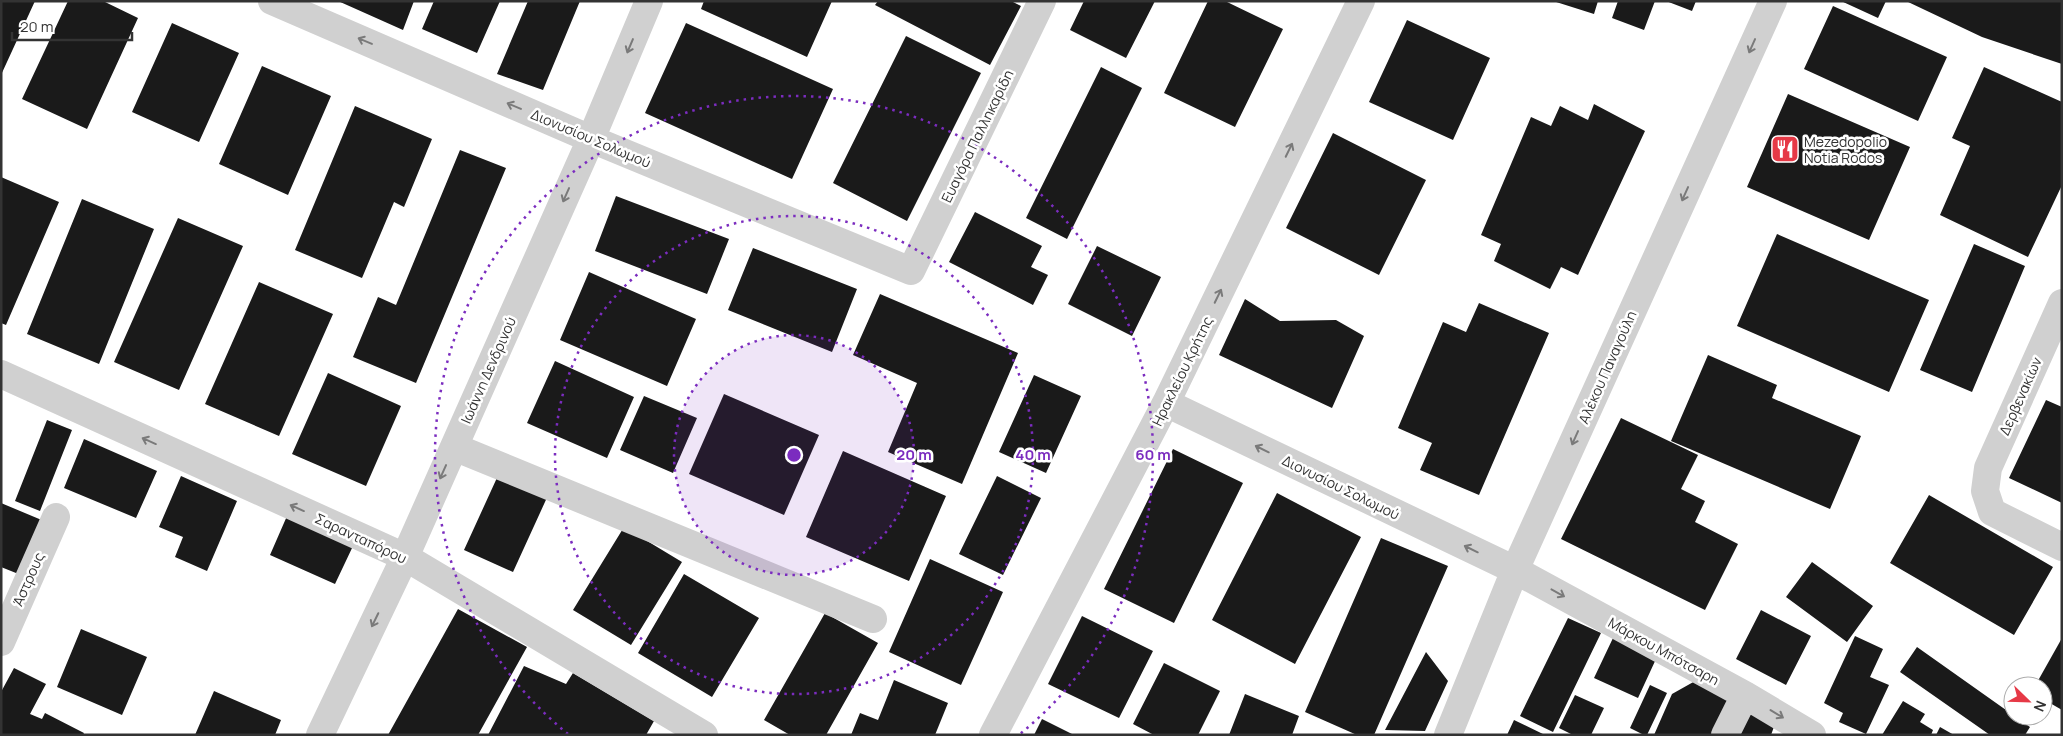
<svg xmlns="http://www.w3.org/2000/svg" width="2063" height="736" font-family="Manrope,sans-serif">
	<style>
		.building { fill: #1a1a1a }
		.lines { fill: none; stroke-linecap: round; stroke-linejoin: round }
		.minor { stroke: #d0d0d0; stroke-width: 28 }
		.oneway { stroke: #7a7a7a }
		.ring { fill: none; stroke: #7b2cbf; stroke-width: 2.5; stroke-dasharray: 2.5 5 }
		.labels { text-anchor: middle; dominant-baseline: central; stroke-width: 5; stroke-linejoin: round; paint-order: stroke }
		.street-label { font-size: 14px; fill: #333; stroke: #fff }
		.poi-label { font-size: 14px; fill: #333; stroke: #fff; text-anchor: start }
		.centre { fill: #7b2cbf; stroke: #fff; stroke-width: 2.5 }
		.ring-label { font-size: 15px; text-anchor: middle; font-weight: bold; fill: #7b2cbf; stroke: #fff; stroke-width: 5; stroke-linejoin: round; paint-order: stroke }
	</style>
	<rect width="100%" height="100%" fill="#fff"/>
	<path class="building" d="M1,1H35L1,75Z
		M68,1H103L138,18L87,129L22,99Z
		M338,1H414L403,30Z
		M434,1H500L477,53L422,29Z
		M528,1H580L543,90L497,74Z
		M704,1H832L807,57L701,9Z
		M878,1H1011L1021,6L990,65L875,5Z
		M1084,1H1155L1126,58L1070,30Z
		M1208,1H1225L1283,29L1235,127L1164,93Z
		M1553,1H1598L1594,14Z
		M1618,1H1655L1644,30L1612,18Z
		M1666,1H1696L1692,11Z
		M1841,1H1886L1878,18Z
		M1906,1H2062V64L1982,37Z
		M1833,6L1947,57L1918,121L1804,69Z
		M1407,20L1490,58L1453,140L1369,102Z
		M172,23L239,53L199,142L132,112Z
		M686,23L833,89L792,179L645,113Z
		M906,36L981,73L907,221L833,183Z
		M262,66L331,96L288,195L219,164Z
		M1101,67L1142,88L1067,239L1026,218Z
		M1984,67L2062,102V185L2028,257L1940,215L1970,146L1952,138Z
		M1788,94L1910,147L1869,240L1747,187Z
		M1594,104L1645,131L1578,275L1561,267L1550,289L1494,261L1501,244L1481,235L1531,117L1551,126L1560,106L1588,120Z
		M355,106L432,139L404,207L394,202L362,278L295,250Z
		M1333,133L1426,180L1379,275L1286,228Z
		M460,150L506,168L416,383L353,357L378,297L396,305Z
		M1,177L59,202L6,325L1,323Z
		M616,196L729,239L707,294L595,251Z
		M82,199L154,229L99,364L27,334Z
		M975,212L1042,246L1031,267L1048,275L1033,305L949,262Z
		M178,218L243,246L179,390L114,362Z
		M1777,234L1929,300L1889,392L1737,326Z
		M1974,244L2025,266L1972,392L1920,370Z
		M1097,246L1161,277L1132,336L1068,304Z
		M753,248L857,289L832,352L728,310Z
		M589,272L696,319L667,386L560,340Z
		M259,282L333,314L279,436L205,404Z
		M880,294L1018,353L962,484L888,452L917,383L853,355Z
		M1245,299L1280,321L1336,320L1364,336L1332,408L1219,355Z
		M1479,303L1549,333L1479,495L1420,470L1432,443L1398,428L1443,322L1466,332Z
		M1708,355L1777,385L1772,398L1861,436L1830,509L1671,441Z
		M555,361L634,397L607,458L527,423Z
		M328,373L401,406L366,486L292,454Z
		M1034,375L1081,396L1046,473L999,452Z
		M724,394L819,435L784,515L689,474Z
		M644,396L697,418L673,473L620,450Z
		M2046,400L2062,407V503L2009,478Z
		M1621,418L1698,455L1681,489L1705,501L1695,522L1738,544L1705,610L1561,539Z
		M47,420L72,430L40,511L15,501Z
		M84,439L157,471L136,518L64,488Z
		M1173,449L1243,483L1174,623L1104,589Z
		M843,451L946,496L909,581L806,537Z
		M501,469L550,491L513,572L464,550Z
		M181,476L237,501L207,571L175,557L183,537L159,527Z
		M997,476L1041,498L1003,575L959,554Z
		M1277,493L1361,537L1295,664L1212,620Z
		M1929,495L2053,567L2014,635L1890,563Z
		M1,503L44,521L21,575L1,567Z
		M287,516L353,546L335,584L270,555Z
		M624,527L682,562L631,645L573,610Z
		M1381,538L1448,566L1374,735H1357L1305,712Z
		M930,559L1003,592L961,685L889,652Z
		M1812,562L1873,606L1847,642L1786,597Z
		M684,574L759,618L712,697L638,653Z
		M458,609L527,647L478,735H388Z
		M1761,610L1811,636L1786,685L1736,659Z
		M825,613L878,643L826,735H790L764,720Z
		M1082,616L1153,651L1119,718L1048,684Z
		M1568,618L1601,633L1553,732L1520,716Z
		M81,629L147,657L122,715L57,687Z
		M1855,636L1883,649L1870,677L1889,685L1866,734L1839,722L1843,713L1824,703Z
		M1613,638L1656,659L1638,698L1594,678Z
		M2062,638V710L2043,699V686H2035Z
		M1917,647L2030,727L2025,735H1990L1900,672Z
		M1426,652L1448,681L1425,731L1385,730Z
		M1164,663L1220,691L1198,735H1154L1133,724Z
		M524,666L566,684L573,673L654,721L646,735H488Z
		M14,668L46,684L30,714L42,719L45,713L84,733L83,735H1V692Z
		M1704,676L1736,691L1716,735H1654L1672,694Z
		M894,680L948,703L935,735H851L860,713L878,720Z
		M1650,685L1667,693L1647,735H1644L1630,728Z
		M214,691L281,720L275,735H195Z
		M1245,694L1299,716L1292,735H1229Z
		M1575,695L1604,708L1591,735H1573L1559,728Z
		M1903,701L1925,714L1920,722L1933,730L1931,735H1882Z
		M1744,710L1775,724L1771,735H1733Z
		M1042,719L1074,735H1034Z
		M1514,720L1545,735H1507Z
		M1940,727L1954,735H1936Z"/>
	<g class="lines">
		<path class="minor" d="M272,1L591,139L911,271L1042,1
			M2062,303L1988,468L1985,491L1992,512L2062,547
			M1,374L405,557L704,735
			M1166,403L1515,570L1745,695L1812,735
			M454,447L873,619
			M1,642L56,517
			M320,735L405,557L591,139L649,1
			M993,735L1166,403L1361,1
			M1448,735L1515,570L1773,1
			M1725,735L1745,695"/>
	</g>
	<defs><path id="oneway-shaft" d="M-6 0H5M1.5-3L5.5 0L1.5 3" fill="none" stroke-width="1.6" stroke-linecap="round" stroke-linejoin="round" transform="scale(1.25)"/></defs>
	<g class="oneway">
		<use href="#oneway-shaft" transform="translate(365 41) rotate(-157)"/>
		<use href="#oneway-shaft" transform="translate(630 46) rotate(113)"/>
		<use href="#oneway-shaft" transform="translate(1752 46) rotate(114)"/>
		<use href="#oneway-shaft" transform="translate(514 106) rotate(-157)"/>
		<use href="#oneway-shaft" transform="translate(1289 150) rotate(-64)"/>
		<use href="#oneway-shaft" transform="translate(1685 194) rotate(114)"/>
		<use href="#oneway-shaft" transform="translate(566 195) rotate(114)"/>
		<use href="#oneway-shaft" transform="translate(1218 296) rotate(-64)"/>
		<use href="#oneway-shaft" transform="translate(1575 438) rotate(114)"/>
		<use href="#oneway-shaft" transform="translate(149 441) rotate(-156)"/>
		<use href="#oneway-shaft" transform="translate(1262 449) rotate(-154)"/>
		<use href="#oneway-shaft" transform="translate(443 472) rotate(114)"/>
		<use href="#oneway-shaft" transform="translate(297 508) rotate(-156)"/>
		<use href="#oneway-shaft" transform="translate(1471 549) rotate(-154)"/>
		<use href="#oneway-shaft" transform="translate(1558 593) rotate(29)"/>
		<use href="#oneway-shaft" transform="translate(375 620) rotate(116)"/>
		<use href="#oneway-shaft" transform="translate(1777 714) rotate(31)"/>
	</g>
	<circle cx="794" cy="455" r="120" fill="#7b2cbf" fill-opacity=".12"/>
	<g class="ring">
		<circle cx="794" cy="455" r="120"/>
		<circle cx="794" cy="455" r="239"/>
		<path d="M568 734A359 359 0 1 1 1020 734"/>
	</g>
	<defs>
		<symbol id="restaurant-square" viewBox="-11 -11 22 22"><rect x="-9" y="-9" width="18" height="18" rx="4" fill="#e63946" stroke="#fff"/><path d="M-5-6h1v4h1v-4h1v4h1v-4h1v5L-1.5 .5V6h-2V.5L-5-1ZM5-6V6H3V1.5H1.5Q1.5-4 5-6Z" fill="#fff"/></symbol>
	</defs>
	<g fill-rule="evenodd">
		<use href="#restaurant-square" x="1769" y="133" width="32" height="32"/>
	</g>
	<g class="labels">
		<g class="street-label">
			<text transform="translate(977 136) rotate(-64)">Ευαγόρα Παλληκαρίδη</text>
			<text transform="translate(591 138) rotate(23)">Διονυσίου Σολωμού</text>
			<text transform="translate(1607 367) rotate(-66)">Αλέκου Παναγούλη</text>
			<text transform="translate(488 370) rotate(-66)">Ιωάννη Δενδρινού</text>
			<text transform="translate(1182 371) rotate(-64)">Ηρακλείου Κρήτης</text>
			<text transform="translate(2020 396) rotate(-66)">Δερβενακίων</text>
			<text transform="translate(1341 487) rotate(26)">Διονυσίου Σολωμού</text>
			<text transform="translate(361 538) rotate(25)">Σαρανταπόρου</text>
			<text transform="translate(28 579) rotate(-66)">Άστρους</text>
			<text transform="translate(1664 651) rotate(29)">Μάρκου Μπότσαρη</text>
		</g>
		<g class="poi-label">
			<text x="1804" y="141">Mezedopolio<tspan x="1804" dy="16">Notia Rodos</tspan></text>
		</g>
	</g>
	<circle cx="794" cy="455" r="8" class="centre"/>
	<g class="ring-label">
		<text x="914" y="460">20 m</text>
		<text x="1033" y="460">40 m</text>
		<text x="1153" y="460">60 m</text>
	</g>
	<rect width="2063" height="736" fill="none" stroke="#333333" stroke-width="5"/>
	<g transform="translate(2028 701) rotate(113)"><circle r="24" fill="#ffffff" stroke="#adadad"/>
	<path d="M0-4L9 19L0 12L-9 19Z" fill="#e63946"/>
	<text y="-8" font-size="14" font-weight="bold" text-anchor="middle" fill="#333333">N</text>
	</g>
	<path d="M12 32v8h120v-8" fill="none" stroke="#333333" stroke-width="2.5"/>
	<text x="20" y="32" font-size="15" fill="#333333" stroke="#ffffff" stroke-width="4" paint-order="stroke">20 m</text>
</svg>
